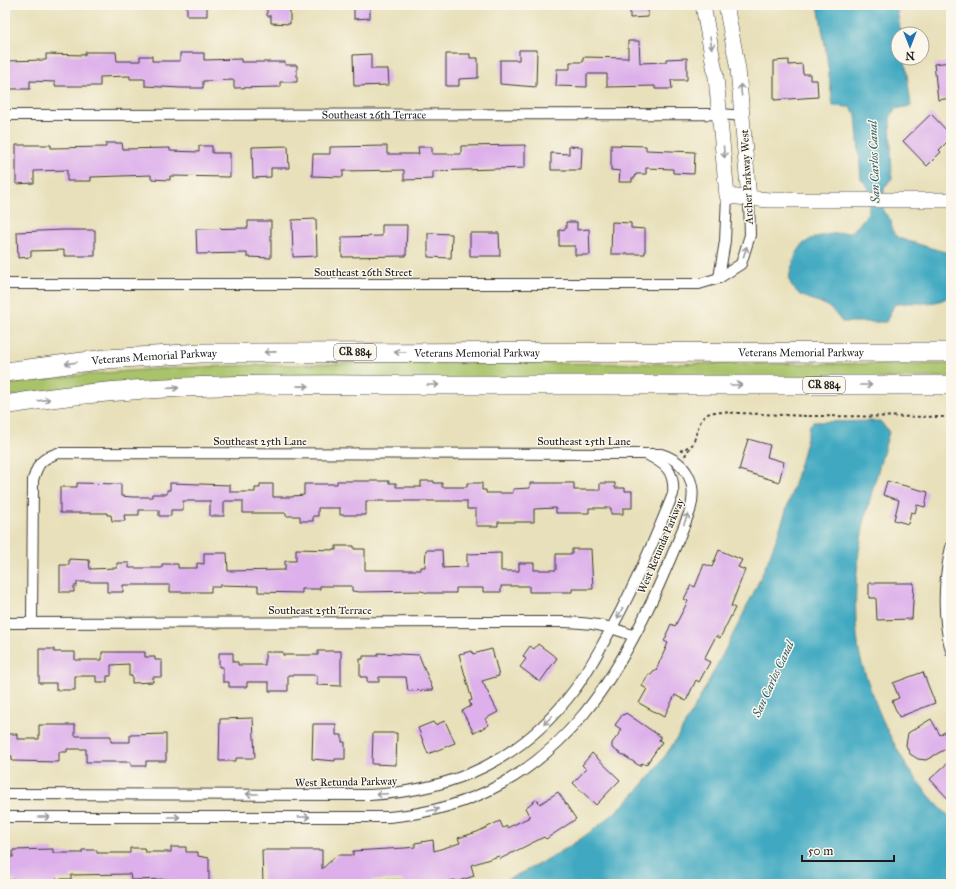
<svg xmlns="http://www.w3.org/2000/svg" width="956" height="889" font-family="'IM FELL Great Primer',serif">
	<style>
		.green { fill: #a8c369; stroke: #627042 }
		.water { fill: #41a9c1; stroke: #2e626e }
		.building { fill: #ddb0eb }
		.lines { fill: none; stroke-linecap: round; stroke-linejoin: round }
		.street-casing { stroke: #3b3934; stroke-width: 12 }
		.secondary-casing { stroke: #3b3934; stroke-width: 16 }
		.highway-casing { stroke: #3b3934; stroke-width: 20 }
		.path { stroke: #3b3934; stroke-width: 2; stroke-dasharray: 3 3; stroke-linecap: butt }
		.street { stroke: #fff; stroke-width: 10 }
		.secondary { stroke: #fff; stroke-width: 15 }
		.highway { stroke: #fff; stroke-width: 19 }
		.oneway { stroke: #999 }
		.labels { text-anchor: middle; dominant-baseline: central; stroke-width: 3; stroke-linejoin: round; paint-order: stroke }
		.shield { fill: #fbf7ec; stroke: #5f5e5a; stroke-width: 1 }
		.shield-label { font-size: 10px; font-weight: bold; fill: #1c1c1c }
		.street-label { font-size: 11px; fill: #1c1c1c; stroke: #fbf7ec }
		.water-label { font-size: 12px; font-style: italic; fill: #2d5b66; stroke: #fbf7ec }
	</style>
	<rect width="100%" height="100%" fill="#fbf7ec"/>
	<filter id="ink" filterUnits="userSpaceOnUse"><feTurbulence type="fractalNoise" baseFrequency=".025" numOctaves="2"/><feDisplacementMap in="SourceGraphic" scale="8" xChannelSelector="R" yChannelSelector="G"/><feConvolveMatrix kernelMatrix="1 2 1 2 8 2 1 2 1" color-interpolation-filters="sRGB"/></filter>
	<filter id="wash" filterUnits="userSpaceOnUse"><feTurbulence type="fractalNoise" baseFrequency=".012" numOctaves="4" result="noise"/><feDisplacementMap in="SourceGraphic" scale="16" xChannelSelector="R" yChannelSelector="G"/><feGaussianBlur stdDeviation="0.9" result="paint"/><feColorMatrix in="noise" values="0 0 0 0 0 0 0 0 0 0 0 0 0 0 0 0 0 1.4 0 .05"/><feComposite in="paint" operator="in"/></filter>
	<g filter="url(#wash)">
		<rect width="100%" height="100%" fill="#e8e0ba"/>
		<path class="green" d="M402,363L951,364V377L5,396V385C136,364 269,365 402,363Z"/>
		<path class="water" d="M818,5H896L901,34H898V58H905L911,106L895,109L890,118L892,178L884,188L883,211L891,220L892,230L898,238L948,253L951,257V295C933,309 914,299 894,305L886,322H842L834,312L826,305L800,295L792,287L789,279L791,269L796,254L803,244L811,239L825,235L851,232L859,225L869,211V188L861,179L856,114L849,107L833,106L826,51Z
			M880,421L889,432C877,477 860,524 857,571C855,595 855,620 858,644C859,657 864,670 868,682C885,733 911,782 951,818V884H497C550,861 599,832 639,789C671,754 693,711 715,669C734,633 753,596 769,558C786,515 799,470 810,425L813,422Z"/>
		<g id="blocks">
			<path class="building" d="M187,5H207V16H187Z
				M267,5H290V24L271,23V16H267Z
				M354,5H370V18L354,19Z
				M630,5H648V17L630,18Z
				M628,41H639L640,63L666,62V59L687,58V80H671L672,89H655V86L607,87V74H587V87L556,86L557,69H570V62H583V57L628,58Z
				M519,50H537L536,87L500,84V60H519Z
				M85,52H116L117,61H140V56H152V61H180V53H204V60L241,59V62H285V65H297V82H280V87L234,88V80L203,81V88H180L145,86V79H130V76L100,77V86H55V82L30,81V89H5V61L46,60V54L85,55Z
				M371,54V69H388L389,85L354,86L353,55Z
				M446,54H470V58H478V78L459,79V86H446Z
				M789,60V65L802,64L803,74H810V80H817L818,97L774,100V61Z
				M951,62V98L938,100L934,64Z
				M931,114L951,135V138L939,150L941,152L927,166L903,141Z
				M106,143H122L123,149L170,148V151L199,152V146H212V153H230V177L170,176V180L151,179V175L91,177V181H67V170L34,171V183L16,184V145H51V148L106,147Z
				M525,145V168L433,171V179L404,180V170L343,171V177L312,176L313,154H330V147L387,146V154H419L418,147H432V154H461V146Z
				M611,145L646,146V150L695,152L694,174L673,173V169L646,168V174H636L635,178H632V182H619L620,171L611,170Z
				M288,146L289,168H271V177L253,178L252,147Z
				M569,146L582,147L581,170H551V153L569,154Z
				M316,219L317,256L293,257L292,220Z
				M248,221H271V258L247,257V253L197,254L196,229L248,228Z
				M566,222H577V230L589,229L590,255H575V246H559V230L566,229Z
				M612,222L631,223V228L645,229V254H611Z
				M382,225H407L406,256L342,257V237L382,236Z
				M64,230H95V256H64V250L31,251V257L18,258L17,232Z
				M428,233L452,234L451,258L428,257Z
				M470,233H499L500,256H470Z
				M748,439L770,445L767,457L784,462L779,482L739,470Z
				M337,481H389V483H396V487H421V481H434V483H442V487H467V483H482V490H486V493H513V489L530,488V483H574V490H600V483H615V488H625V491H632V508H623V514H611V508H589V513H556V508L534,509V522H498V526H476V509H467V501H366V515H340V508H318V516H313V521H300V516H286V513H243V501H224V516H210V501H183V510H171V516H159V510H139V515H124L125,521H112L111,515H107V513H60V487H77V483L121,484V496L132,497H152V494H167V490H170V483L230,485V492H255V488H260V484H273V497H293V496L304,495V484H337Z
				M887,481L928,492L925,507L917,505L915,513L911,512L908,524L894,520L899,500L883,495Z
				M336,546H354V549H365V570H421V567H425L426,550H442L443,568L467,567V554L501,553V571H519V563H534V570H556V554H572V549H591L593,589H572V592H529V586H501V592H483V588H456V593H428L421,591L360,592L352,591V586H320V589H302V593L258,592V586L220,585V587H211V592H170V585H123V592H107V582H77V586H74V592H60V565H69V559L89,560L90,569L117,568V563H129V568H162V564H178V568H197V563L204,564V553H227L228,571L285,570V561H296V549L336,550Z
				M719,550L742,560L738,567L745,570L731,606L735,608L720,638L716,636L704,659L710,662L699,682L696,680L686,701L675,695L664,717L639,703L647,689L642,686L649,674L651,675L654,670H656L668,643L664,641L667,636L666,635L671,624L675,626L688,601L684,599L691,585L695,587L704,564L712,567Z
				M869,583H914L912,619L877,620L876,598H869Z
				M538,644L557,658L540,682L520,667L526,659L523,656L530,646L534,649Z
				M39,649H54V652H75V660H102V652H145V657H155V660H162V677H153V682L132,683V676H129V664L111,665V676H107V682H96V676H75V690H56V683H39Z
				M492,649L499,676L482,681L498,712L485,719L489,725L474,733L462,711L471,706L469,701L472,700L459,654L472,651L473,654Z
				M318,651H341V686L317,685V675H288V691H269V682H247V687H229V682H223V667H219V653H233V662H238V665H265V652H283V655H318Z
				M378,653L419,655L433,690L408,691L406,677H379V682H367V677H360V659H363V656H378Z
				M923,672L935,703L899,717L892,701L899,698L893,683Z
				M626,713L661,737L659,740L662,742L646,765L642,763L640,766L612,748V743L622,730L615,725L623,714L624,715Z
				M253,718L255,758H236V761H219L220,719Z
				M931,719L940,735L951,728V746L926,760L918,759L910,754L908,750L906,745L908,733Z
				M445,721L455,743L428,754L418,728L433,722L435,725Z
				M313,724H336V735H342V742H345V759H335V761L312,759Z
				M39,725H75V736H111V742H130V735L166,734V761H146V766H131V762H86V749H67V752H59V762L12,761V756H5V734H17V739H39Z
				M373,733H397L396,765L372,764Z
				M592,753L620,780L596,805L573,783L586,769L582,765Z
				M951,760V802L930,779Z
				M558,792L576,819L546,839L544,837L500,859L499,856L471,865L474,876L456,882L455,880L436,884H403L402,880H372V883L263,884L262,850H322V869L337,855H353V851L405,848L415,847V843L433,840L434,851L460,843L458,838L477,832L500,821L503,828L507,826V828L530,817L525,808L537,799L540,804Z
				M171,847H186V852H198V856L209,858V884H171V879L131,880L130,874L71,875V879H56V884H15V880H5V857H13V850L53,849V853H82V850H97V853H130V848H144L145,852H171Z"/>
		</g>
	</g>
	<g filter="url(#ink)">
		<use href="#blocks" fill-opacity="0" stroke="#3b3934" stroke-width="1"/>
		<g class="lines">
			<defs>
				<g id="street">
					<path id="s1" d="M5,115L721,114L743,116"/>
					<path d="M719,278L725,241L727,196"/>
					<path d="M5,284H699L719,278L741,264L750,235L749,199"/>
					<path d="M951,547C943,582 942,616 951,651"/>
					<path d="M5,623L564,622C592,623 607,625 634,636"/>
					<path d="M5,794L370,795C456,790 523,759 575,689C587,673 596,656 605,640C632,593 653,544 673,494C675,470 665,464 646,454"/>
					<path d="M5,817H389C567,801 631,659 690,511C698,484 687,462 661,454L58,453C41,459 38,463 33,480L32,623"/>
				</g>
				<path id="secondary" d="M703,5L716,77L727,196L769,200H951
					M726,5L738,69L749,199"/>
				<g id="highway">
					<path id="s2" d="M5,372L106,359L201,353L951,352"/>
					<path d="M5,405C141,381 281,385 418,385C596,385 773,385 951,385"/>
				</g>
			</defs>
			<use href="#street" class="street-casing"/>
			<use href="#secondary" class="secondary-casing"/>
			<use href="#highway" class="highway-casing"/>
			<path class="path" d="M680,451L690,446
				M685,456C687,451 691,447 693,443C699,429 698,414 715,412L807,416L951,417"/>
			<use href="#street" class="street"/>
			<use href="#secondary" class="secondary"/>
			<use href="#highway" class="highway"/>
		</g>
		<defs><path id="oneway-shaft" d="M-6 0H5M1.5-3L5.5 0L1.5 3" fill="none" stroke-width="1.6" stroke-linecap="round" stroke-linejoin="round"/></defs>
		<g class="oneway">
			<use href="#oneway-shaft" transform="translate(711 43) rotate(81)"/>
			<use href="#oneway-shaft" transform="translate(741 90) rotate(-96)"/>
			<use href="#oneway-shaft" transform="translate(724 152) rotate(85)"/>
			<use href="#oneway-shaft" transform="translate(745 252) rotate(-72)"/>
			<use href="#oneway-shaft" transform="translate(270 352) rotate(179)"/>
			<use href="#oneway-shaft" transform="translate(400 352) rotate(-180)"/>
			<use href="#oneway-shaft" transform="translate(71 363) rotate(173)"/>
			<use href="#oneway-shaft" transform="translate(433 385)"/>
			<use href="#oneway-shaft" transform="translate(736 385)"/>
			<use href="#oneway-shaft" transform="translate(866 385)"/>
			<use href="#oneway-shaft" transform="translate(303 386) rotate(-1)"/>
			<use href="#oneway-shaft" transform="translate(173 388) rotate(-2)"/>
			<use href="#oneway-shaft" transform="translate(44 400) rotate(-8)"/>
			<use href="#oneway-shaft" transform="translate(686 519) rotate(-68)"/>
			<use href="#oneway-shaft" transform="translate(620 613) rotate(117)"/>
			<use href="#oneway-shaft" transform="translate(548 720) rotate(135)"/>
			<use href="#oneway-shaft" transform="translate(252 794) rotate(-180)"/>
			<use href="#oneway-shaft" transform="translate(382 794) rotate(177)"/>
			<use href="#oneway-shaft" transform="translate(433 810) rotate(-12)"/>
			<use href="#oneway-shaft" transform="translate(44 817)"/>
			<use href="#oneway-shaft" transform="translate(174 817)"/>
			<use href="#oneway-shaft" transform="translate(304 817)"/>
		</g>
	</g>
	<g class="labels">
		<g class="shield">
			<rect x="334" y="344" width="42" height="16" rx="3"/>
			<rect x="803" y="377" width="42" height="16" rx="3"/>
		</g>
		<g class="shield-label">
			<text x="355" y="352">CR 884</text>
			<text x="824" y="385">CR 884</text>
		</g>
		<g class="street-label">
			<text stroke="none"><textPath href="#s1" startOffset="369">Southeast 26th Terrace</textPath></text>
			<text transform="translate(747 177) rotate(-93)">Archer Parkway West</text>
			<text x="363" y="272">Southeast 26th Street</text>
			<text stroke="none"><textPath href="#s2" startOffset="473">Veterans Memorial Parkway</textPath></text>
			<text stroke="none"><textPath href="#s2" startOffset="797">Veterans Memorial Parkway</textPath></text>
			<text stroke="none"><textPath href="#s2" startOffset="150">Veterans Memorial Parkway</textPath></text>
			<text x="260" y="441">Southeast 25th Lane</text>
			<text x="584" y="441">Southeast 25th Lane</text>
			<text transform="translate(661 546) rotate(-67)">West Retunda Parkway</text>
			<text x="320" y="610">Southeast 25th Terrace</text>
			<text transform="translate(346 782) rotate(-1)">West Retunda Parkway</text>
		</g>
		<g class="water-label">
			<text transform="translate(874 162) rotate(-92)">San Carlos Canal</text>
			<text transform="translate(773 679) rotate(-65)">San Carlos Canal</text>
		</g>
	</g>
	<rect width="956" height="889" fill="none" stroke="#fbf7ec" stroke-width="20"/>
	<g transform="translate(910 46) rotate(180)"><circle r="19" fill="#fbf7ec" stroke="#a29f99"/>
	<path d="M0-3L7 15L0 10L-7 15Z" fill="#1f6fb2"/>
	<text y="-6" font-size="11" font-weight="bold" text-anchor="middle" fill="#1c1c1c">N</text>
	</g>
	<path d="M802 855v6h92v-6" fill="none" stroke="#1c1c1c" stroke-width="2"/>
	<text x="808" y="855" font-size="12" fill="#1c1c1c" stroke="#fbf7ec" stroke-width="3" paint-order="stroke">50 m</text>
</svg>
